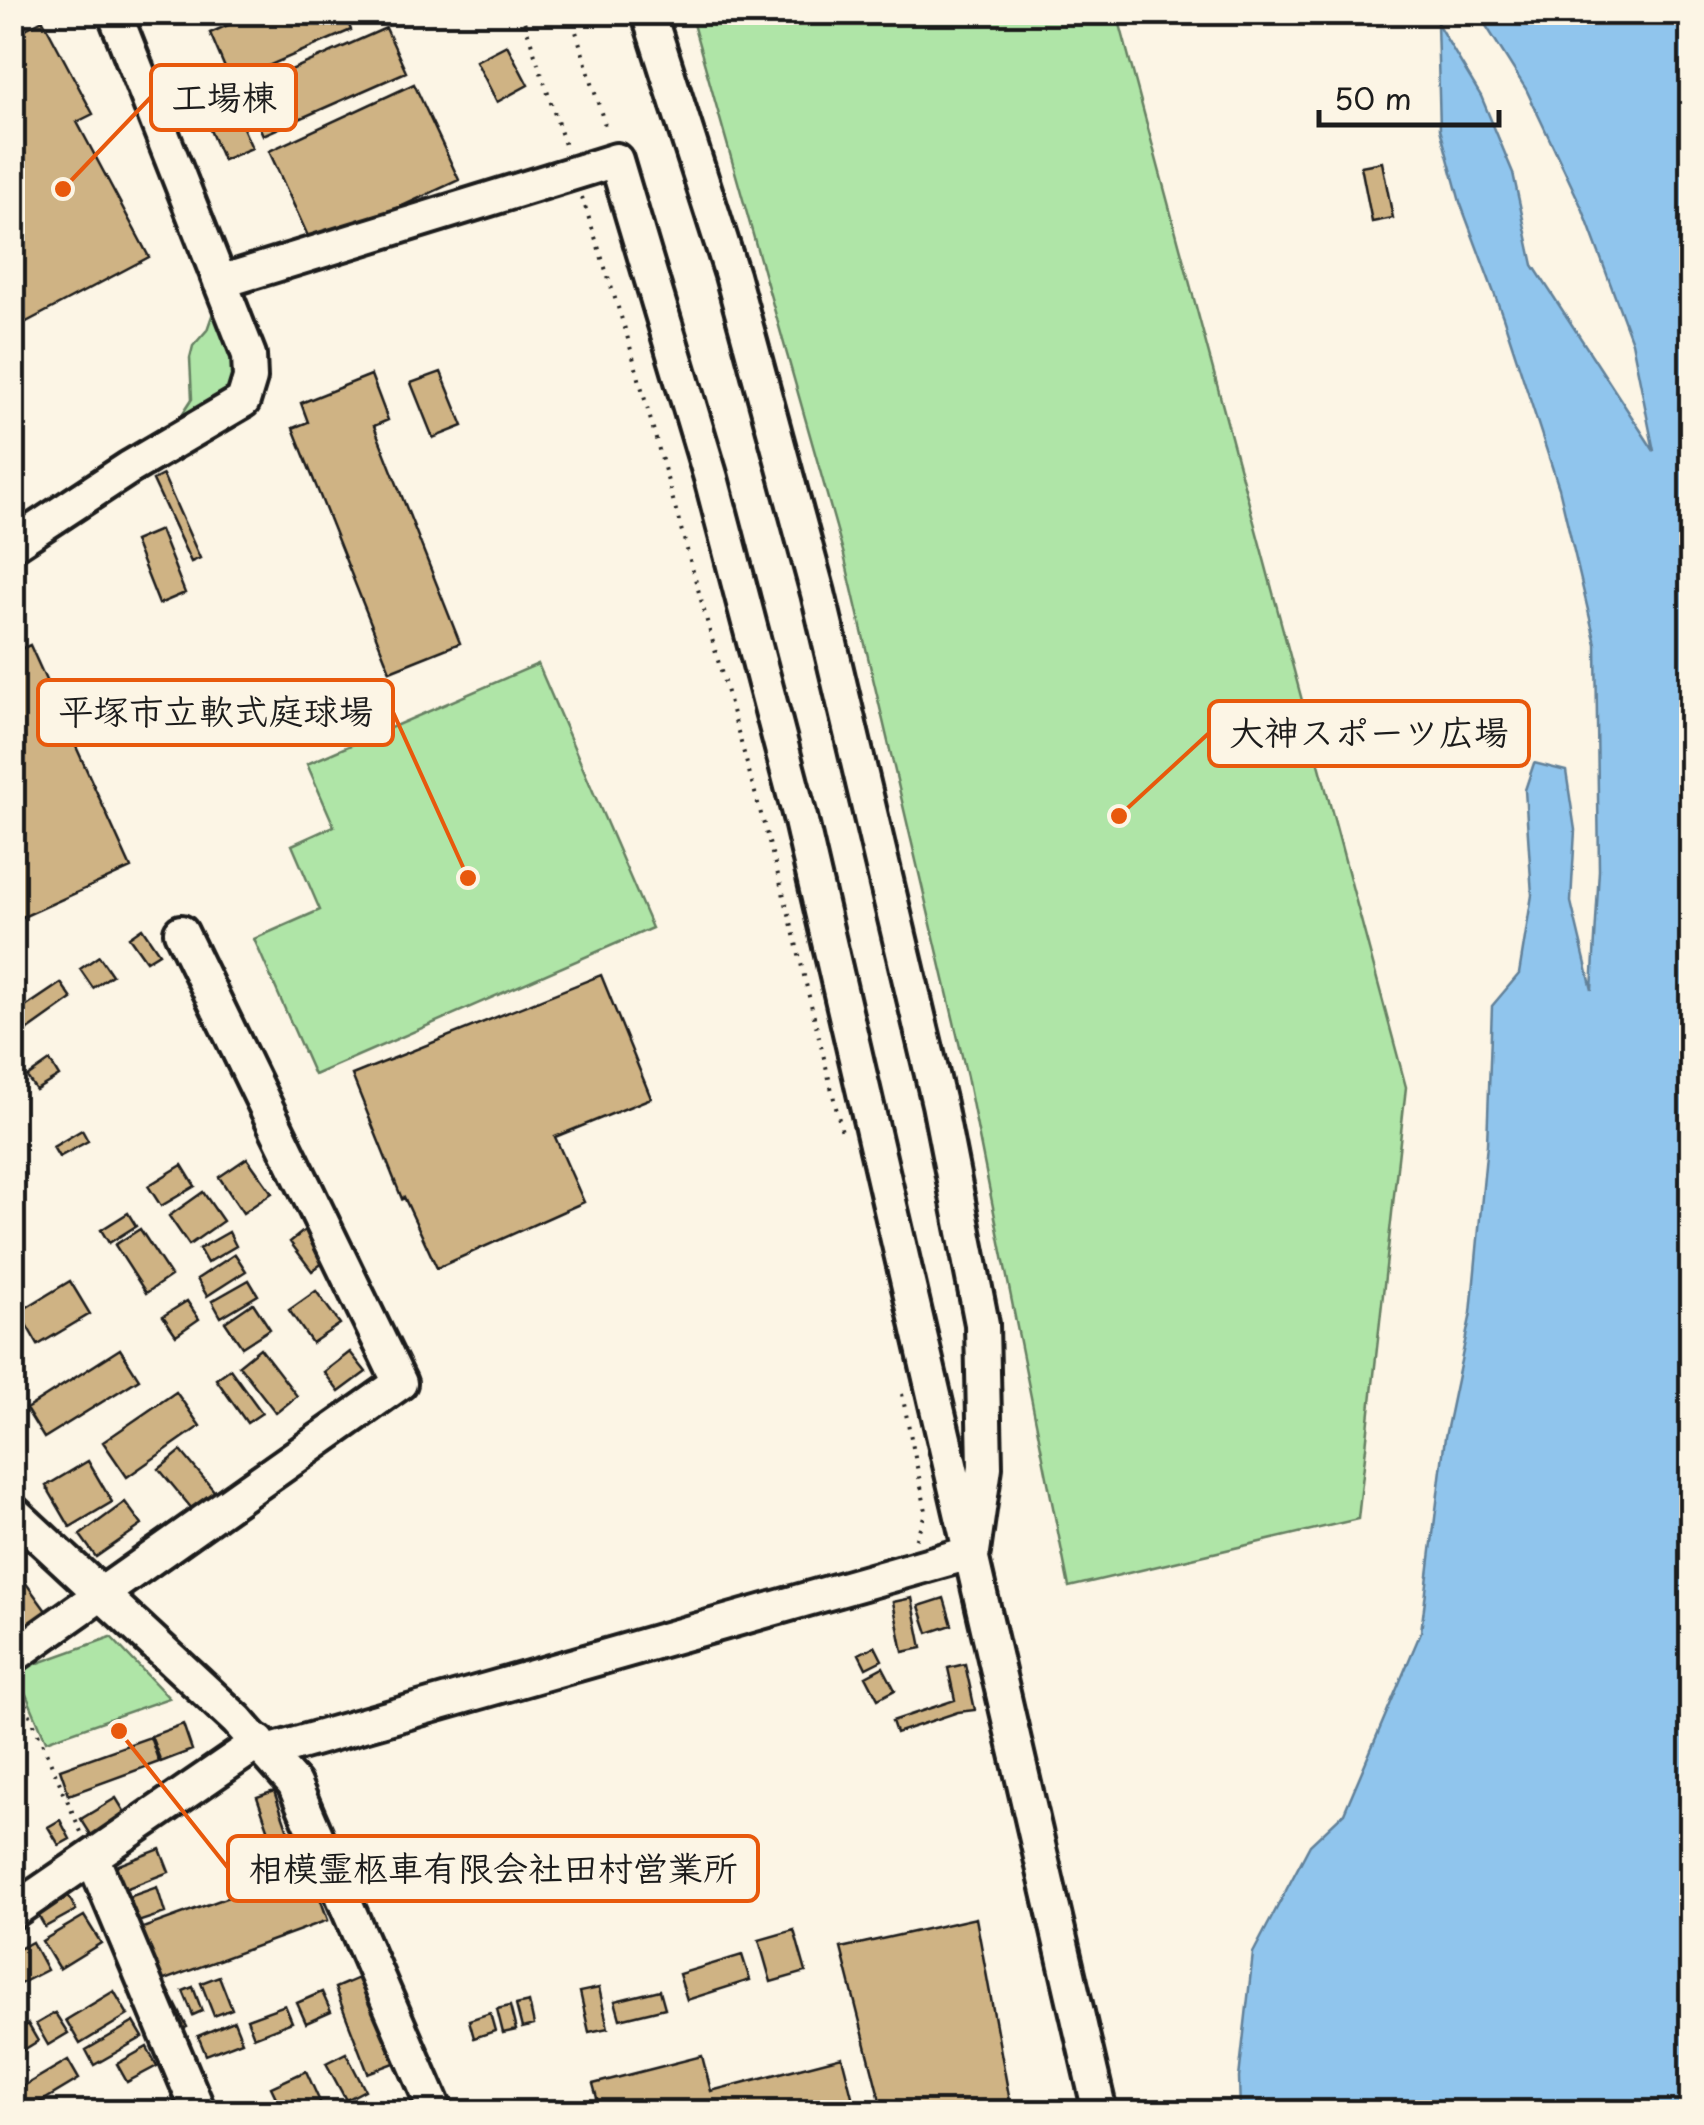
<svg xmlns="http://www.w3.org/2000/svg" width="1704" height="2125" font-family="'Playpen Sans','Klee One',sans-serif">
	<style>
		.green { fill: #afe5a7; stroke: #668062; stroke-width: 2.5 }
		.water { fill: #90c5ed; stroke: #628199; stroke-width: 2.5 }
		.building { fill: #cfb384; stroke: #1c1c1c; stroke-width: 2.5 }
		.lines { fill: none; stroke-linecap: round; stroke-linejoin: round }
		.minor-casing { stroke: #1c1c1c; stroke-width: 40 }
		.path { stroke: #1c1c1c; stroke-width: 4; stroke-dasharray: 2.5 8; stroke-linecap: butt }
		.minor { stroke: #fcf5e5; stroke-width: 32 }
		.leader { fill: none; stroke: #e8590c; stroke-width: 4 }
		.callout-dot { fill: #e8590c; stroke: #fcf5e5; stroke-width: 4 }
		.callout { fill: #fcf5e5; stroke: #e8590c; stroke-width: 4 }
		.callout-label { font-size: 35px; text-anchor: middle; font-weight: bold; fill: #1c1c1c }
	</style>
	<rect width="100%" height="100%" fill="#fcf5e5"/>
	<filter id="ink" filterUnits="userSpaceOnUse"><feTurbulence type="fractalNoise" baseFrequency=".01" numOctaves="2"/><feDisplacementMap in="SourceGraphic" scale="20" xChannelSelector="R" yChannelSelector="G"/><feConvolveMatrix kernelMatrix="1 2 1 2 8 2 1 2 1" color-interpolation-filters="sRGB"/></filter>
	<g filter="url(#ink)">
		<path class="green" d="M690,13H1117L1406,1087L1358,1519L1069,1587L967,1077L844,555Z
			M215,307L236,351L238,383L214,406L179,419L192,399L190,358L193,346L207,330Z
			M538,664L652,928L314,1075L254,939L320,910L292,845L334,826L307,764Z
			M111,1637L169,1698L46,1741L16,1671Z"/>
		<path class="water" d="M1478,13H1691V2112H1240L1239,2078L1253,1953L1310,1845L1344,1813L1421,1632L1445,1437L1471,1313L1487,1144L1492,1006L1519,974L1532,895L1525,790L1534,763L1566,771L1575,830L1571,902L1592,990L1599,870L1596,644L1559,488L1503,317L1460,202L1440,129L1437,23L1481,96L1513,173L1533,265L1654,451L1632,342L1583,210L1526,89Z"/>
		<path class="building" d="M257,12H344L351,30L231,82L210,33Z
			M43,20L93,114L77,122L149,257L17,327L20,333L12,337V36Z
			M386,28L406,72L263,135L243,91Z
			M507,45L528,85L497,102L476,61Z
			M414,84L459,180L313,247L269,151Z
			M229,96L252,148L223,160L201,109Z
			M1382,162L1393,218L1372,222L1361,166Z
			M441,372L463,426L433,438L411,383Z
			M371,375L388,420L374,426L460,643L390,671L293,428L308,422L301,403Z
			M163,475L200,558L191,562L153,480Z
			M160,530L185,593L159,604L134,541Z
			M30,645L131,868L12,922V653Z
			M142,928L159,953L146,961L129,937Z
			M99,956L112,975L93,988L80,969Z
			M601,975L651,1098L555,1137L584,1202L437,1268L404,1197L402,1199L352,1075Z
			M61,983L72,999L17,1038L12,1031V1016Z
			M50,1061L59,1076L36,1090L27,1077Z
			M82,1130L88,1141L59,1157L53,1147Z
			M247,1158L272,1193L243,1213L219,1177Z
			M182,1165L195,1186L161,1206L148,1186Z
			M203,1192L223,1221L189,1245L169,1216Z
			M128,1213L136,1226L109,1243L101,1230Z
			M140,1229L171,1276L146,1293L115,1245Z
			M306,1229L328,1259L312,1271L290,1242Z
			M229,1232L236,1246L207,1263L199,1249Z
			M235,1254L246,1271L207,1296L197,1279Z
			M249,1280L258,1295L221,1317L212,1301Z
			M70,1281L90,1314L38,1345L19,1312Z
			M316,1291L340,1324L312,1343L289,1310Z
			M187,1301L199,1319L176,1335L163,1316Z
			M253,1303L270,1329L242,1347L225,1322Z
			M260,1348L297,1396L276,1413L239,1365Z
			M120,1349L139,1379L44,1438L26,1409Z
			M350,1352L366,1372L339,1392L324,1372Z
			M230,1369L262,1413L247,1423L216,1379Z
			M176,1392L200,1426L127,1477L103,1442Z
			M181,1451L215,1492L193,1510L159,1469Z
			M88,1461L112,1502L70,1527L46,1486Z
			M125,1502L142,1525L96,1557L80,1535Z
			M12,1564L49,1615L12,1641Z
			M912,1598L922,1648L903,1652L893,1602Z
			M944,1598L952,1625L928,1633L919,1606Z
			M875,1646L882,1660L866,1668L859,1654Z
			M965,1664L975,1710L958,1712L896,1733L892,1721L955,1700L948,1668Z
			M883,1667L895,1690L878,1699L866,1676Z
			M183,1724L192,1750L161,1762L151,1736Z
			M150,1737L159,1762L69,1795L60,1769Z
			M274,1791L288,1831L271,1837L257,1797Z
			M116,1798L129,1819L95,1841L81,1819Z
			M60,1820L70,1839L59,1845L48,1827Z
			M160,1849L169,1872L120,1891L111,1868Z
			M309,1868L328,1920L159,1982L140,1929Z
			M157,1887L165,1913L132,1924L123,1899Z
			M64,1888L76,1910L45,1927L33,1906Z
			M84,1916L101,1943L59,1969L42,1941Z
			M976,1918L1012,2112H883L841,1948Z
			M794,1930L806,1972L771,1982L759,1940Z
			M32,1942L47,1970L12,1988V1953Z
			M742,1955L750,1980L687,2000L679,1974Z
			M219,1976L232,2009L214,2016L201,1983Z
			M363,1976L397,2062L368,2073L335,1988Z
			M167,1987L187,2027L177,2032L157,1992Z
			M193,1987L202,2011L193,2015L183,1991Z
			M599,1988L608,2028L589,2032L580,1992Z
			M660,1990L665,2008L620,2019L615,2001Z
			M114,1991L128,2015L80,2044L66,2020Z
			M322,1992L331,2012L306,2023L297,2003Z
			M529,2002L534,2025L522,2028L516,2005Z
			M285,2005L292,2022L254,2037L247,2019Z
			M510,2006L516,2030L503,2033L497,2009Z
			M55,2013L68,2033L48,2045L36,2024Z
			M490,2013L495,2031L474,2038L469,2020Z
			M234,2021L242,2041L206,2055L198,2036Z
			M134,2022L143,2037L94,2065L86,2050Z
			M28,2024L38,2041L12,2057V2034Z
			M147,2047L157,2066L127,2082L117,2064Z
			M346,2053L365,2090L346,2100L326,2063Z
			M702,2056L711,2091L842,2057L856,2112H601L593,2084Z
			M68,2060L79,2079L29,2109L17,2090Z
			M306,2071L321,2104L302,2112H283L271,2087Z
			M262,2099L268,2112H233Z"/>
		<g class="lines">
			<defs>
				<path id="minor" d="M220,282L616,160L711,478L801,821L1100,2112
					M12,545L129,468L243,401L250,378L249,355L114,12
					M12,1511L237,1720L294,1784L436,2112
					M12,1657L400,1383L181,932
					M268,1752L973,1552L985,1467L982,1324L939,1104L818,593L732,275L648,12
					M93,1859L199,2112
					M12,1912L259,1742"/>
			</defs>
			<use href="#minor" class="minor-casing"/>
			<path class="path" d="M521,12L565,145
				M570,12L607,132
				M582,197L626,332L789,914L842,1132
				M902,1394L926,1511L915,1541
				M17,1685L81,1832"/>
			<use href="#minor" class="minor"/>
		</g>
	</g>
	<path class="leader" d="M63 189L151 97M468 878L393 712M1119 816L1209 733M119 1731L228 1868"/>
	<g class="callout-dot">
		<circle cx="63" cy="189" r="10"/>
		<circle cx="468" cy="878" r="10"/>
		<circle cx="1119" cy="816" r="10"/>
		<circle cx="119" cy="1731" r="10"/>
	</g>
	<g class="callout">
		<rect x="151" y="65" width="145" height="65" rx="10"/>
		<rect x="38" y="680" width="355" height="65" rx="10"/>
		<rect x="1209" y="701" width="320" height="65" rx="10"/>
		<rect x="228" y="1836" width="530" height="65" rx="10"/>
	</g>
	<g class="callout-label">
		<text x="224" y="110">工場棟</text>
		<text x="216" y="724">平塚市立軟式庭球場</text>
		<text x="1369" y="745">大神スポーツ広場</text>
		<text x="493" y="1881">相模霊柩車有限会社田村営業所</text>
	</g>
	<rect width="1704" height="2125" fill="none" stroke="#fcf5e5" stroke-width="50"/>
	<rect x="25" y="25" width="1654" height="2075" fill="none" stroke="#1c1c1c" stroke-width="4" filter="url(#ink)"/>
	<path d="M1319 110v15h180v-15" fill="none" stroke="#1c1c1c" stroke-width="5"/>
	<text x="1334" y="110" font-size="30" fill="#1c1c1c" stroke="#fcf5e5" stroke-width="8" paint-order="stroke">50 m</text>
</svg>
